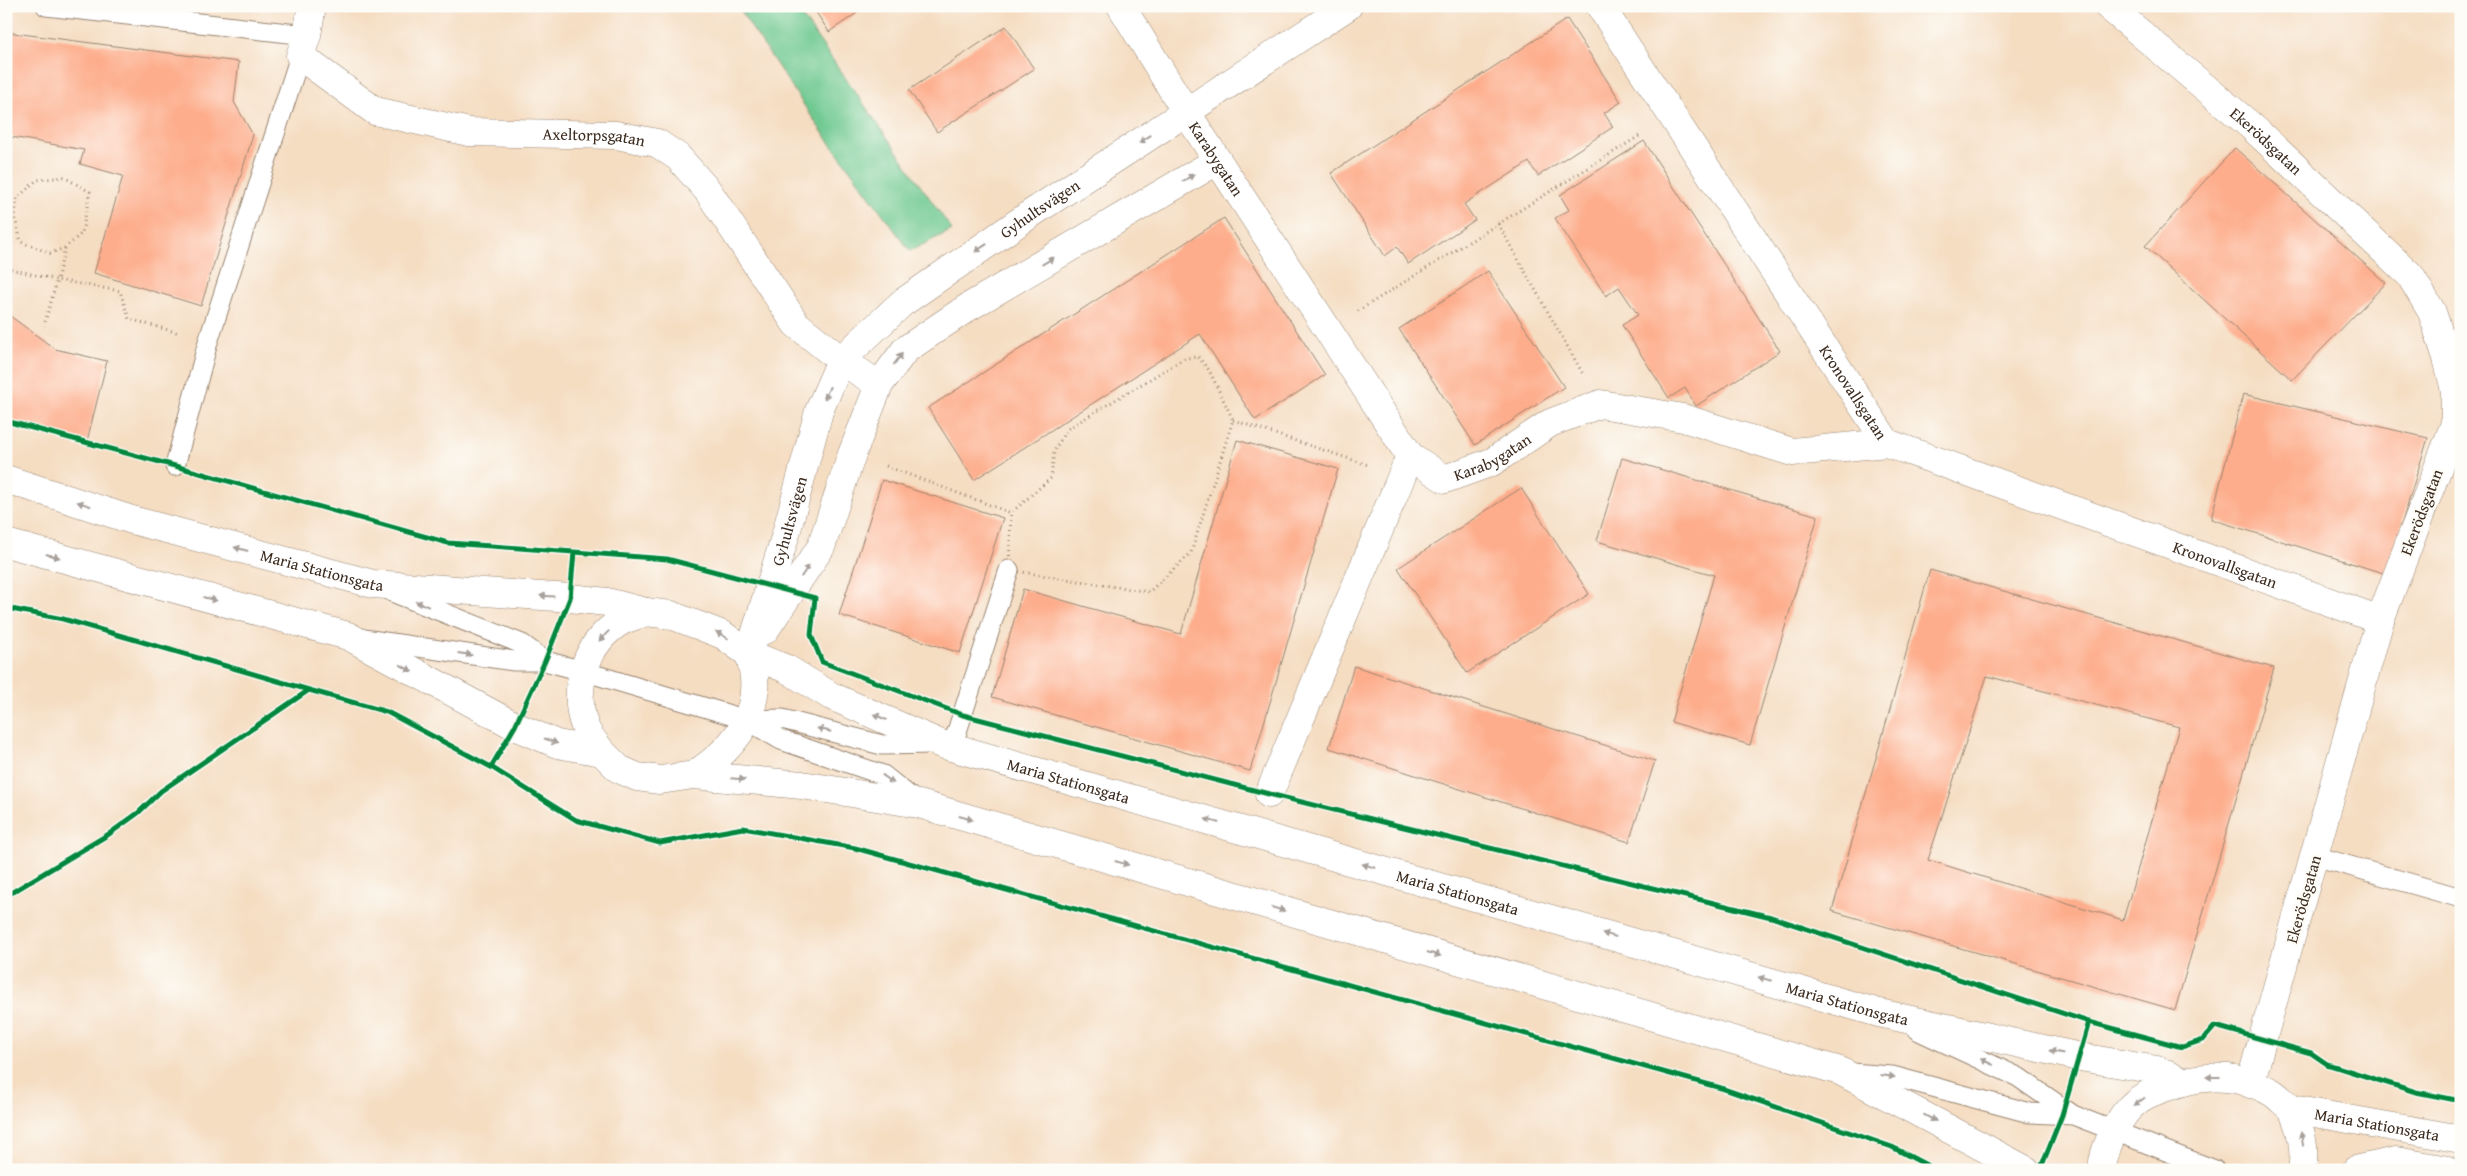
<svg xmlns="http://www.w3.org/2000/svg" width="2467" height="1176" font-family="'Gentium Book Plus',serif">
	<style>
		.green { fill: #6fc991; stroke: #557a58 }
		.building { fill: #fdad8c; fill-rule: evenodd }
		.lines { fill: none; stroke-linecap: round; stroke-linejoin: round }
		.lane-casing { stroke: #988470; stroke-width: 21 }
		.street-casing { stroke: #988470; stroke-width: 29 }
		.path { stroke: #988470; stroke-width: 3; stroke-dasharray: 1 4; stroke-linecap: butt }
		.lane { stroke: #fff; stroke-width: 19 }
		.street { stroke: #fff; stroke-width: 28 }
		.cycleway-casing { stroke: #fdfcf7; stroke-width: 8 }
		.cycleway { stroke: #00873e; stroke-width: 5 }
		.oneway { fill: #a79f9a }
		.labels { text-anchor: middle; dominant-baseline: central; stroke-width: 5; stroke-linejoin: round; paint-order: stroke }
		.street-label { font-size: 16px; fill: #3b2a1e; stroke: #fdfcf7 }
	</style>
	<rect width="100%" height="100%" fill="#fdfcf7"/>
	<filter id="ink" filterUnits="userSpaceOnUse"><feTurbulence type="fractalNoise" baseFrequency=".02" numOctaves="2"/><feDisplacementMap in="SourceGraphic" scale="10" xChannelSelector="R" yChannelSelector="G"/><feConvolveMatrix kernelMatrix="1 2 1 2 8 2 1 2 1" color-interpolation-filters="sRGB"/></filter>
	<filter id="wash" filterUnits="userSpaceOnUse"><feTurbulence type="fractalNoise" baseFrequency=".0096" numOctaves="4" result="noise"/><feDisplacementMap in="SourceGraphic" scale="20" xChannelSelector="R" yChannelSelector="G"/><feGaussianBlur stdDeviation="1.12" result="paint"/><feColorMatrix in="noise" values="0 0 0 0 0 0 0 0 0 0 0 0 0 0 0 0 0 1.4 0 .05"/><feComposite in="paint" operator="in"/></filter>
	<g filter="url(#wash)">
		<rect width="100%" height="100%" fill="#f5ddc2"/>
		<path class="green" d="M737,6H795L952,230L910,251L818,126Z"/>
		<g id="blocks">
			<path class="building" d="M812,6H852L857,13L829,32Z
				M1567,19L1621,102L1604,113L1613,127L1538,176L1529,162L1464,204L1475,220L1408,264L1397,247L1385,256L1331,173Z
				M1006,26L1034,69L937,132L909,90Z
				M6,32L239,62L234,102L253,135L201,306L94,273L123,176L80,164L84,150L6,136Z
				M1644,141L1780,351L1696,406L1685,388L1669,398L1622,325L1638,315L1619,287L1606,296L1555,218L1569,210L1560,195Z
				M2235,148L2386,283L2292,380L2145,246Z
				M1224,218L1325,375L1255,420L1200,334L974,480L928,408Z
				M1488,271L1564,387L1475,445L1399,329Z
				M6,313L55,349L107,361L87,441L17,423L6,416Z
				M2243,394L2428,438L2386,574L2211,519Z
				M1237,440L1338,469L1250,771L992,697L1023,589L1181,634Z
				M1622,458L1818,516L1750,745L1671,722L1714,575L1597,541Z
				M882,480L1003,518L960,653L839,615Z
				M1521,488L1589,594L1467,673L1398,568Z
				M1930,570L2274,668L2175,1010L1832,911ZM1987,676L2179,727L2123,920L1928,860Z
				M1354,666L1655,761L1629,842L1329,748Z"/>
		</g>
	</g>
	<g filter="url(#ink)">
		<use href="#blocks" fill-opacity="0" stroke="#988470" stroke-width="1"/>
		<g class="lines">
			<defs>
				<path id="lane" d="M46,6L307,35
					M175,466L208,342L300,56
					M392,592L522,644L545,661
					M364,639L514,661H545L583,671L747,720L781,740L883,775L918,803
					M747,720L782,719L882,745L932,744
					M952,747L1009,570
					M2315,856L2461,898
					M1917,1030L2018,1077L2073,1115L2215,1170
					M1851,1073L1892,1076L2030,1113L2073,1115"/>
				<g id="street">
					<path id="s1" d="M312,6L307,35L300,56L375,111L469,132L616,135L657,143L678,157L708,191L796,324L841,360L879,385"/>
					<path id="s2" d="M1121,6L1186,112L1410,456L1445,479L1492,462L1550,423L1600,404L1683,418L1792,452L1887,443"/>
					<path id="s3" d="M1600,6L1887,443L2380,620"/>
					<path id="s4" d="M2108,6L2251,126L2410,275L2432,312L2447,358L2455,390V423L2380,620L2250,1084"/>
					<path id="s5" d="M6,479L132,520L373,584L570,598L607,602L646,612L671,615L723,635L749,654L787,669L831,696L941,744L1879,1013L2080,1057L2157,1070L2183,1082C2212,1074 2244,1076 2271,1092C2278,1096 2285,1104 2292,1109L2461,1139"/>
					<path d="M6,543L348,636L515,726L557,744L602,752L619,769L637,777L660,780L694,775L802,785L919,804L1840,1071L2026,1170"/>
					<path d="M765,630L821,547L852,454L879,385L905,350L967,308L1217,161"/>
					<path id="s6" d="M749,654L785,537L819,411L841,360L902,303L1032,213L1348,6"/>
					<path d="M602,752C597,745 588,736 585,727C572,692 584,648 614,626C622,619 636,616 646,612"/>
					<path d="M694,775C738,746 767,708 749,654"/>
					<path d="M1269,794L1410,456"/>
					<path d="M2292,1109C2301,1130 2306,1147 2302,1170"/>
					<path d="M2102,1170C2103,1149 2119,1115 2136,1102C2149,1091 2168,1087 2183,1082"/>
					<path d="M2356,1170L2396,1161L2448,1170"/>
				</g>
			</defs>
			<use href="#lane" class="lane-casing"/>
			<use href="#street" class="street-casing"/>
			<path class="path" d="M1498,224L1583,374
				M65,248L50,253L21,242L15,218L17,198L37,180L64,177L90,192L82,233L65,248L57,280L120,291L129,319L179,333
				M6,268L57,280L44,326
				M1358,311L1641,135
				M1198,357L1209,370L1233,420L1191,553L1149,592L1009,570L1011,513L1051,478L1054,451L1067,429L1185,358Z
				M1233,420L1368,465
				M886,466L1011,513"/>
			<use href="#lane" class="lane"/>
			<use href="#street" class="street"/>
			<defs>
				<path id="cycleway" d="M6,421L175,466L448,543L574,552
					M6,608L63,619L309,690
					M491,767L576,820L660,843L743,828L855,848L1721,1088L1892,1147L1936,1170
					M6,896L109,834L138,813L161,791L309,690L387,712L491,767L515,726L545,661L570,598L574,552L667,559L815,598L811,635L822,662L963,715L1269,794L1771,917L2089,1022L2182,1047L2203,1040L2215,1026L2311,1053L2327,1064L2416,1092L2461,1101
					M2040,1170L2062,1115L2089,1022"/>
			</defs>
			<use href="#cycleway" class="cycleway-casing"/>
			<use href="#cycleway" class="cycleway"/>
		</g>
		<defs><path id="oneway-solid" d="M-6-.8H1V-3.2L6.5 0L1 3.2V.8H-6Z" transform="scale(1.25)"/></defs>
		<g class="oneway">
			<use href="#oneway-solid" transform="translate(1145 139) rotate(147)"/>
			<use href="#oneway-solid" transform="translate(1188 178) rotate(-31)"/>
			<use href="#oneway-solid" transform="translate(981 248) rotate(146)"/>
			<use href="#oneway-solid" transform="translate(1048 261) rotate(-31)"/>
			<use href="#oneway-solid" transform="translate(898 359) rotate(-53)"/>
			<use href="#oneway-solid" transform="translate(827 393) rotate(113)"/>
			<use href="#oneway-solid" transform="translate(84 504) rotate(-162)"/>
			<use href="#oneway-solid" transform="translate(241 549) rotate(-165)"/>
			<use href="#oneway-solid" transform="translate(53 556) rotate(15)"/>
			<use href="#oneway-solid" transform="translate(805 571) rotate(-56)"/>
			<use href="#oneway-solid" transform="translate(547 596) rotate(-176)"/>
			<use href="#oneway-solid" transform="translate(210 599) rotate(15)"/>
			<use href="#oneway-solid" transform="translate(422 604) rotate(-158)"/>
			<use href="#oneway-solid" transform="translate(722 635) rotate(-150)"/>
			<use href="#oneway-solid" transform="translate(604 636) rotate(134)"/>
			<use href="#oneway-solid" transform="translate(465 654) rotate(8)"/>
			<use href="#oneway-solid" transform="translate(406 668) rotate(29)"/>
			<use href="#oneway-solid" transform="translate(880 717) rotate(-156)"/>
			<use href="#oneway-solid" transform="translate(824 730) rotate(-166)"/>
			<use href="#oneway-solid" transform="translate(551 741) rotate(21)"/>
			<use href="#oneway-solid" transform="translate(738 779) rotate(5)"/>
			<use href="#oneway-solid" transform="translate(888 779) rotate(36)"/>
			<use href="#oneway-solid" transform="translate(966 818) rotate(16)"/>
			<use href="#oneway-solid" transform="translate(1212 821) rotate(-164)"/>
			<use href="#oneway-solid" transform="translate(1122 863) rotate(16)"/>
			<use href="#oneway-solid" transform="translate(1369 866) rotate(-164)"/>
			<use href="#oneway-solid" transform="translate(1278 909) rotate(16)"/>
			<use href="#oneway-solid" transform="translate(1609 935) rotate(-164)"/>
			<use href="#oneway-solid" transform="translate(1434 954) rotate(16)"/>
			<use href="#oneway-solid" transform="translate(1765 979) rotate(-164)"/>
			<use href="#oneway-solid" transform="translate(2056 1052) rotate(-168)"/>
			<use href="#oneway-solid" transform="translate(1987 1062) rotate(-155)"/>
			<use href="#oneway-solid" transform="translate(1888 1076) rotate(8)"/>
			<use href="#oneway-solid" transform="translate(2213 1077) rotate(180)"/>
			<use href="#oneway-solid" transform="translate(2139 1102) rotate(143)"/>
			<use href="#oneway-solid" transform="translate(1930 1118) rotate(28)"/>
			<use href="#oneway-solid" transform="translate(2302 1139) rotate(-99)"/>
		</g>
	</g>
	<g class="labels">
		<g class="street-label">
			<text stroke="none"><textPath href="#s1" startOffset="366">Axeltorpsgatan</textPath></text>
			<text stroke="none"><textPath href="#s4" startOffset="208">Ekerödsgatan</textPath></text>
			<text stroke="none"><textPath href="#s2" startOffset="180">Karabygatan</textPath></text>
			<text stroke="none"><textPath href="#s6" startOffset="559">Gyhultsvägen</textPath></text>
			<text stroke="none"><textPath href="#s3" startOffset="462">Kronovallsgatan</textPath></text>
			<text stroke="none"><textPath href="#s2" startOffset="629">Karabygatan</textPath></text>
			<text transform="translate(2421 512) rotate(-69)">Ekerödsgatan</text>
			<text stroke="none"><textPath href="#s6" startOffset="139">Gyhultsvägen</textPath></text>
			<text stroke="none"><textPath href="#s3" startOffset="882">Kronovallsgatan</textPath></text>
			<text stroke="none"><textPath href="#s5" startOffset="329">Maria Stationsgata</textPath></text>
			<text stroke="none"><textPath href="#s5" startOffset="1115">Maria Stationsgata</textPath></text>
			<text stroke="none"><textPath href="#s5" startOffset="1520">Maria Stationsgata</textPath></text>
			<text transform="translate(2303 899) rotate(-74)">Ekerödsgatan</text>
			<text stroke="none"><textPath href="#s5" startOffset="1925">Maria Stationsgata</textPath></text>
			<text stroke="none"><textPath href="#s5" startOffset="2475">Maria Stationsgata</textPath></text>
		</g>
	</g>
	<rect width="2467" height="1176" fill="none" stroke="#fdfcf7" stroke-width="25"/>
</svg>
